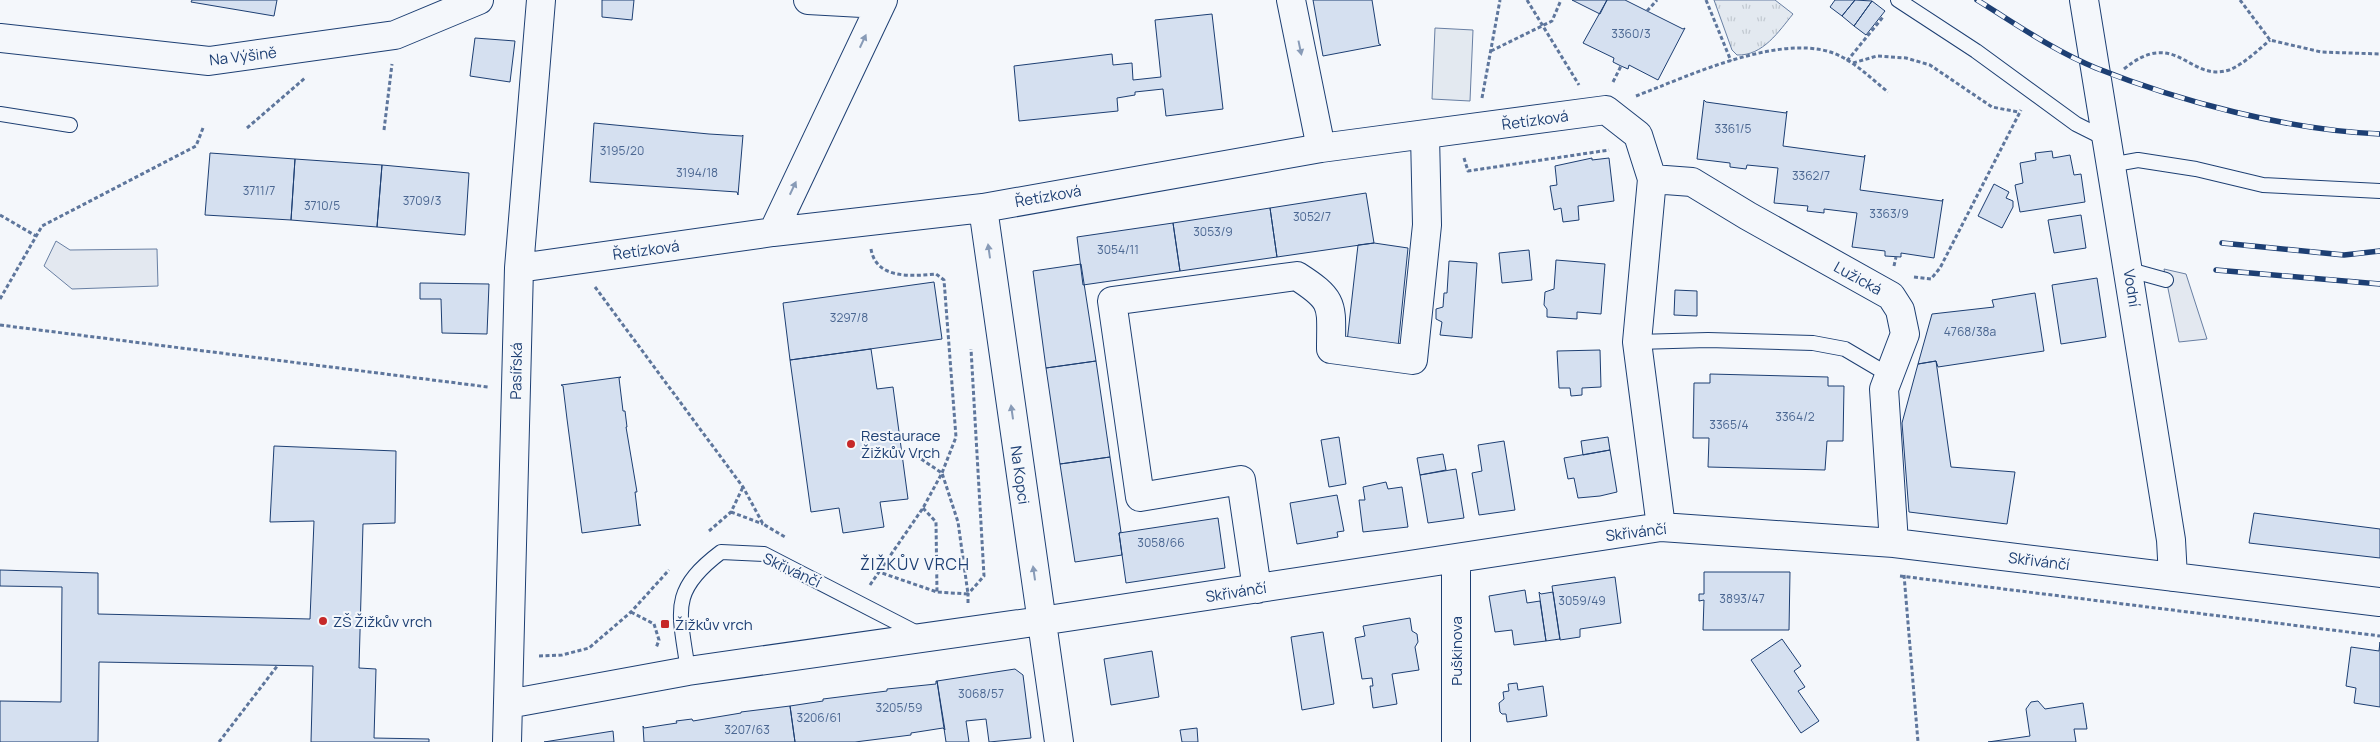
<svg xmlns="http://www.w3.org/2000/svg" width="2380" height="742" font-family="Manrope,sans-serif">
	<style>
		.grass { fill: url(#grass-tufts); stroke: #687fa3 }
		.pitch { fill: #e3e9f0; stroke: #687fa3 }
		.parking { fill: #e3e8f0; stroke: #687fa3 }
		.building { fill: #d5e0f0; stroke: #1d3f73 }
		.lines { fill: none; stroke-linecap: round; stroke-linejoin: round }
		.lane-casing { stroke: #1d3f73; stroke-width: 16 }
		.street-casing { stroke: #1d3f73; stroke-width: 30 }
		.path { stroke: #5e769c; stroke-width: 3; stroke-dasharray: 4 2.5; stroke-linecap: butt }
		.lane { stroke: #f4f7fb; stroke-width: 14 }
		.street { stroke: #f4f7fb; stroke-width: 28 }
		.rail-casing { stroke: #1d3f73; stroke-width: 5.5 }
		.rail { stroke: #f4f7fb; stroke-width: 4; stroke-dasharray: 11; stroke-linecap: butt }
		.oneway { fill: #889bb7 }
		.poi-dot { fill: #c62828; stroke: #f4f7fb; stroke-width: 2 }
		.labels { text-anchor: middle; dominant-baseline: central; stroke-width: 4; stroke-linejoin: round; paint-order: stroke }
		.number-label { font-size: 12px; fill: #4b6792 }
		.street-label { font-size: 15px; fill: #1d3f73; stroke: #f4f7fb }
		.poi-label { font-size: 15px; fill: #1d3f73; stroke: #f4f7fb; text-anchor: start }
		.neighbourhood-label { font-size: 16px; letter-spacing: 1px; fill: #1d3f73; stroke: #f4f7fb }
	</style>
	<defs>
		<pattern id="grass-tufts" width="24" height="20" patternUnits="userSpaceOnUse" patternTransform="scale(1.25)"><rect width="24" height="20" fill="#e3e9f0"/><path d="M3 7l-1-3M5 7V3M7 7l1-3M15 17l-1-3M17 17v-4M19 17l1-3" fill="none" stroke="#c2c9d1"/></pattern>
	</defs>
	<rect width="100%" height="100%" fill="#f4f7fb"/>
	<path class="grass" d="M1714,0H1775L1793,14C1779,31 1763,56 1737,55L1732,50Z"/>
	<path class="pitch" d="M1435,28L1473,30L1470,101L1432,99Z"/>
	<path class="parking" d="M56,241L70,250L157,249L158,286L72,289L44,266Z
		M2164,269L2186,274L2207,339L2179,342Z"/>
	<path class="building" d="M192,0H277L274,16L191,2Z
		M602,0H634L632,20L602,17Z
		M1313,0H1372L1379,44L1381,45L1323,56Z
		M1572,0H1607L1600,14Z
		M1607,0H1625L1683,29L1685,28L1658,80L1629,65L1628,69L1621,66L1613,62L1614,58L1583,43Z
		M1835,0H1855L1842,16L1830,7Z
		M1855,0L1872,1L1854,26L1842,16Z
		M1872,1L1885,11L1866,35L1854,26Z
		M1212,14L1223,109L1166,116L1163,89L1135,92V95L1117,98L1118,111L1019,121L1014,66L1112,54L1113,65L1132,63L1133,80L1161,77L1155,20Z
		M475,38L515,41L510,82L470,76Z
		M1704,100L1706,102L1786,113L1787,111L1783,146L1864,157L1865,155L1860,190L1942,201L1943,199L1934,258L1901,253V257L1885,256V251L1852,247L1857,213L1824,209V213L1807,211L1808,206L1774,203L1778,168L1747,165L1746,169L1730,167V163L1697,159Z
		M594,123L709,134L742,136L743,135L738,195L737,192L590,182Z
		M2052,151L2053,158L2070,155L2074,175L2081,174L2085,202L2020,212L2015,185L2023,183L2020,163L2036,160L2035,153Z
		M210,153L295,159L291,220L205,215Z
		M1592,158V160L1609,158L1614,201L1578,206L1579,220L1563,222L1561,208L1554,210L1550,186L1557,185L1555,166Z
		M295,159L382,165L377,227L291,220Z
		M382,165L469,173L465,235L377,227Z
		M1994,184L2009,192L2006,198L2013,201V207L2002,228L1978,216Z
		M1366,193L1374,243L1277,257L1270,208Z
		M1270,208L1277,257L1180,271L1173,223Z
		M2081,215L2086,248L2054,253L2048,220Z
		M1173,223L1180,271L1083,285L1077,237Z
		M1374,243L1408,248L1398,347L1347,342L1358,245Z
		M1529,250L1532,280L1502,283L1499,253Z
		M1556,260L1605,264L1601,314L1577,312V319L1547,317V309L1544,305L1545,292L1554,289Z
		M1449,261L1477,263L1472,338L1440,335L1442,322L1436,319V309L1443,307L1444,293H1447Z
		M1081,264L1096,361L1046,368L1033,271Z
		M2097,278L2106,337L2061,344L2052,285Z
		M934,282L942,339L790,360L783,303Z
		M420,283L489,284L487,334L442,333L441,299H420Z
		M1675,290L1697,291V316L1674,315Z
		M2035,293L2044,351L1938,367L1936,361L1918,364L1932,314L1994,307L1992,300Z
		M871,349L877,389L893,387L908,499L880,502L884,527L843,533L839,508L811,512L790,360Z
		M1600,350L1601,387L1582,388V395L1571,396L1570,388H1559L1557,351Z
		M1096,361L1110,457L1060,464L1046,368Z
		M1936,361L1951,467L2015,472L2007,524L1909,512L1902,423L1918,364Z
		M1710,374L1828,377V386H1844L1843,441H1827L1825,470L1708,467L1709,438H1693L1694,383H1710Z
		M621,377L619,378L623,411H625L627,427H626L637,492H635L639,525H641L582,533L567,419L563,386L561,385Z
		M1339,437L1346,484L1329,487L1321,440Z
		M1608,437L1610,450L1583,455L1581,441Z
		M1504,441L1515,510L1479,515L1472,473L1482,471L1478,445Z
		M274,446L396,451L395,523L363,524L359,668L376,669L374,738L429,739V742H311L313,666L99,662L98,742H0V701L61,702L62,587L0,586V570L98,573V614L310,619L314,521L270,522Z
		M1610,450L1617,492L1600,496L1578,498L1574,478L1568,479L1564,458Z
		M1443,454L1446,470L1420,475L1417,458Z
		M1110,457L1121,532L1119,533L1122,555L1075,562L1060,464Z
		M1456,469L1464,518L1428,523L1420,475Z
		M1386,482L1388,489L1402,487L1408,527L1363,532L1359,500H1365L1363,487Z
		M1337,495L1344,531L1337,532L1338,537L1297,544L1290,503Z
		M2254,513L2380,529V558L2249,543Z
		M1218,518L1225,568L1126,583L1119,533Z
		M1704,572H1790L1789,630H1703L1704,600L1699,601V594H1704Z
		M1615,577L1621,623L1580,629V637L1560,640L1552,586Z
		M1525,590L1527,603L1540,601L1546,641L1514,645L1512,630L1495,632L1489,596Z
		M1539,592L1541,594L1553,592L1560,639L1546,641Z
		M1410,618L1412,631L1417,634L1418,642L1415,647L1419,670L1392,674L1397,704L1373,708L1370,686H1373L1372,678L1362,679L1355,638L1365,636L1363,626Z
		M1323,632L1334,704L1302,710L1291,637Z
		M1782,639L1801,666L1794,671L1805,687L1798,691L1819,721L1801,733L1751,660Z
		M2380,642V707L2354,703L2356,688L2346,686L2351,647L2379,651Z
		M1152,651L1159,697L1111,705L1104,659Z
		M1015,669L1023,675L1031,738L989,742L986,719L966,721L969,742H946L937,681Z
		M936,681H937L945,730L943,728L911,733V735L855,742H795L790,706L823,701V699L887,691V689L936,684Z
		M1517,683L1518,690L1543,686L1547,716L1507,722L1506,714H1502L1500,712L1499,703L1504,699L1503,692L1509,691L1508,684Z
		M2038,701L2045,709L2083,703L2087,729H2074L2076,742H1988L2030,736L2026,709L2031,702Z
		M790,706L795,742H644L643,726L644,728L677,723L676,721L692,719L693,721L741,713V712Z
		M1197,728L1198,742H1182L1180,730Z
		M613,731L614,742H544Z"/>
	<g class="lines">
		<defs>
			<path id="lane" d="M1898,0L1976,51L2076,124L2106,139
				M0,114L70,125
				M2110,165L2138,160L2196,169L2263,185L2380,191
				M2130,270L2166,280
				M1637,342L1708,340L1813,343L1845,349L1889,375
				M688,671C680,612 668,592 721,552L764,554L921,635"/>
			<path id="street" d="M808,0L880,4
				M1291,0L1321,148
				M2084,0C2113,180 2143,360 2171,540L2173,577
				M0,38L209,61L395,35L479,0
				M1652,179L1692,182L1748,216L1891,296L1900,310L1905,334L1884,389L1894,543
				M983,208L1059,742
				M773,232L883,0
				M519,268L773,232L983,208L1321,148L1606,110L1638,135L1652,179L1637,342L1661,527
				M1456,559V742
				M1257,589L1241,480L1140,497L1112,301L1297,276C1336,301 1331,305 1331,349L1413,360L1427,225L1425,135
				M508,704L688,671L1041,621L1661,527L1894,543L2380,602
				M507,742L519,268L541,0"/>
		</defs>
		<use href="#lane" class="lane-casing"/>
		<use href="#street" class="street-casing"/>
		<path class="path" d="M1527,0L1579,85
			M1706,0L1731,61
			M2240,0L2270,40L2321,52L2380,54
			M1647,11L1657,0
			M1491,51L1552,21L1561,0
			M1847,61L1883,17
			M1853,63L1877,56L1906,58L1930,65L1992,107L2018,112
			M2124,69C2176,26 2189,83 2229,70C2244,64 2257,51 2270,40
			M1613,82L1621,66
			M1636,96C1689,76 1789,28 1842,57C1859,66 1873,80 1888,92
			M1482,98L1500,0
			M247,128L305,78
			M384,130L392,64
			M1464,158L1468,171L1609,150
			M0,215L36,236
			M871,249C876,280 913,276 936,274L944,280L956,437L942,473L923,508L879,572
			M1894,266L1896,257
			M1914,277L1931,279L1940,268L2021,110
			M595,287L743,487L763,524L785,537
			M0,299L42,226L196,146L203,128
			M0,325L488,387
			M923,508L936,522L937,592
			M731,512L763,524
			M709,531L731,512L743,487
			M1904,575L1918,742
			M1900,576L2380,636
			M870,585L879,572L937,592L968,594L958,522L942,473L915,455
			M968,603V594L984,576L971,349
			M631,612L654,624L659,640L656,648
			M539,656L562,655L589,648L631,612L669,570
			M219,742L278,665"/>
		<use href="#lane" class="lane"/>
		<use href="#street" class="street"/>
		<defs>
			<path id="rail" d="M1977,0C2016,24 2054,51 2096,68C2181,102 2288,130 2380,134
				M2222,243L2344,255L2380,251
				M2216,270L2380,284"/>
		</defs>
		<use href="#rail" class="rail-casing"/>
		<use href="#rail" class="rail"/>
	</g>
	<defs><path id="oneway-solid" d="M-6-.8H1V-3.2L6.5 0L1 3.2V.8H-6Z" transform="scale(1.25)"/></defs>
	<g class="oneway">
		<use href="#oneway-solid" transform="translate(863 41) rotate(-65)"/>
		<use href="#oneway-solid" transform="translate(1300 48) rotate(78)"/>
		<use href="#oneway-solid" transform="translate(793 188) rotate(-65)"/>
		<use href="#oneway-solid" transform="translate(989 251) rotate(-98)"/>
		<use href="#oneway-solid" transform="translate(1012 412) rotate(-98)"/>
		<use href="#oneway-solid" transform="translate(1034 573) rotate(-98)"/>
	</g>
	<g class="poi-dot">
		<circle cx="851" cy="444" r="5"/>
		<circle cx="323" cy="621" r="5"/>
		<rect x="660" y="619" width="10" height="10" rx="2.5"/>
	</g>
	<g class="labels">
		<g class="number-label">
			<text x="1631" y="33">3360/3</text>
			<text x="1733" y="128">3361/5</text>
			<text x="622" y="150">3195/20</text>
			<text x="697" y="172">3194/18</text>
			<text x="1811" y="175">3362/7</text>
			<text x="259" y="190">3711/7</text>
			<text x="422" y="200">3709/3</text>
			<text x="322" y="205">3710/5</text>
			<text x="1889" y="213">3363/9</text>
			<text x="1312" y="216">3052/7</text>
			<text x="1213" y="231">3053/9</text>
			<text x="1118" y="249">3054/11</text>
			<text x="849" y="317">3297/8</text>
			<text x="1970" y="331">4768/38a</text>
			<text x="1795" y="416">3364/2</text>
			<text x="1729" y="424">3365/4</text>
			<text x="1161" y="542">3058/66</text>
			<text x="1742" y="598">3893/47</text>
			<text x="1582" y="600">3059/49</text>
			<text x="981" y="693">3068/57</text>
			<text x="899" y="707">3205/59</text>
			<text x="819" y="717">3206/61</text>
			<text x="747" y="729">3207/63</text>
		</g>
		<g class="street-label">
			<text transform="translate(243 56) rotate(-7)">Na Výšině</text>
			<text transform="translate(1535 120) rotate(-8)">Řetízková</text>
			<text transform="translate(1048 196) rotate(-10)">Řetízková</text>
			<text transform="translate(646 250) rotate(-8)">Řetízková</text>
			<text transform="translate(1858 278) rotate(29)">Lužická</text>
			<text transform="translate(2132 288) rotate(81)">Vodní</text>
			<text transform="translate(516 371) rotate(-89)">Pasířská</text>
			<text transform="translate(1020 475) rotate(82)">Na Kopci</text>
			<text transform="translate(1636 532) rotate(-7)">Skřivánčí</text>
			<text transform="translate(2039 561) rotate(7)">Skřivánčí</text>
			<text transform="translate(792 570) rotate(25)">Skřivánčí</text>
			<text transform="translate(1236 592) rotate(-9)">Skřivánčí</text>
			<text transform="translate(1456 651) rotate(-90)">Puškinova</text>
		</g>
		<g class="poi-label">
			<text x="861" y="435">Restaurace<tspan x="861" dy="17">Žižkův Vrch</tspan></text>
			<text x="333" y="621">ZŠ Žižkův vrch</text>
			<text x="675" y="624">Žižkův vrch</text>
		</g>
		<g class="neighbourhood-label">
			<text x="915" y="564">ŽIŽKŮV VRCH</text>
		</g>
	</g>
</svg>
